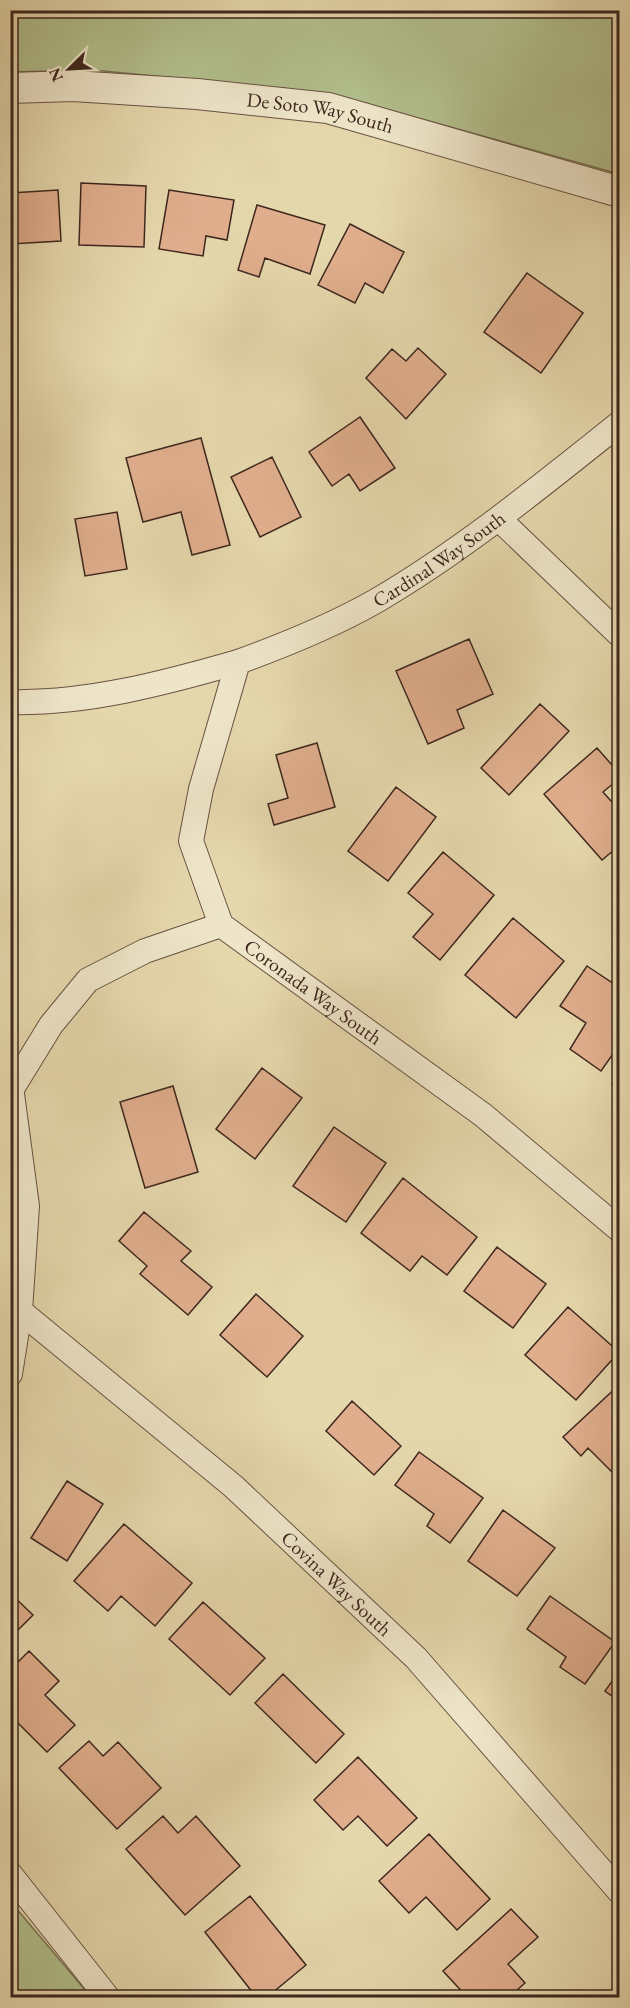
<svg xmlns="http://www.w3.org/2000/svg" width="630" height="2008" font-family="'EB Garamond',serif">
	<style>
		.green { fill: #b2bf8c; stroke: #787355; stroke-width: 1.5 }
		.building { fill: #e0ae8d; stroke: #3e271e; stroke-width: 1.5 }
		.lines { fill: none; stroke-linecap: round; stroke-linejoin: round }
		.minor-casing { stroke: #685342; stroke-width: 26 }
		.tertiary-casing { stroke: #685342; stroke-width: 32 }
		.minor { stroke: #eee5c9; stroke-width: 24 }
		.tertiary { stroke: #eee5c9; stroke-width: 30 }
		.labels { text-anchor: middle; dominant-baseline: central; stroke-width: 4.5; stroke-linejoin: round; paint-order: stroke }
		.street-label { font-size: 20px; fill: #3e271e; stroke: #eee5c9 }
	</style>
	<rect width="100%" height="100%" fill="#e5d7ac"/>
	<filter id="stains"><feTurbulence type="fractalNoise" baseFrequency=".00333" numOctaves="4"/><feColorMatrix values="0 0 0 0 .2 0 0 0 0 .09 0 0 0 0 .02 0 0 0 .5 -.17"/></filter>
	<radialGradient id="worn" r=".72"><stop offset=".6" stop-color="#630" stop-opacity="0"/><stop offset="1" stop-color="#630" stop-opacity=".3"/></radialGradient>
	<path class="green" d="M10,11H619V174L357,101L288,89L93,70L11,72Z
		M10,1901L91,1997H11Z"/>
	<path class="building" d="M81,183L146,186L144,247L79,245Z
		M58,190L61,241L10,244V193Z
		M169,190L234,200L227,240L206,236L203,256L159,249Z
		M257,205L325,225L310,274L265,258L259,277L238,270Z
		M350,224L404,252L383,293L365,283L355,303L318,285Z
		M527,273L583,313L541,373L484,332Z
		M418,348L446,374L406,419L366,378L392,349L406,361Z
		M360,417L395,468L360,491L349,474L332,486L309,452Z
		M201,438L230,545L192,555L181,512L143,522L126,458Z
		M272,457L301,517L260,537L231,477Z
		M10,499H14L17,545L10,546Z
		M117,512L127,569L85,576L75,519Z
		M469,639L493,694L457,710L464,728L428,744L396,671Z
		M540,704L569,731L509,795L481,768Z
		M317,743L335,807L274,825L268,804L288,798L276,755Z
		M597,748L620,774V778L603,792L620,811V845L602,860L544,794Z
		M396,787L436,817L388,881L348,851Z
		M443,852L494,895L440,960L413,937L433,914L408,893Z
		M513,918L564,961L516,1018L465,975Z
		M587,966L620,988V1044L601,1071L570,1049L586,1023L560,1006Z
		M262,1068L302,1098L255,1159L216,1129Z
		M620,1073V1089L612,1084Z
		M173,1086L198,1172L145,1188L120,1102Z
		M334,1127L386,1163L346,1222L293,1186Z
		M403,1178L477,1237L447,1275L422,1256L410,1271L361,1233Z
		M144,1212L191,1251L181,1261L212,1287L188,1315L140,1274L147,1266L119,1241Z
		M497,1247L546,1284L513,1328L464,1291Z
		M256,1294L303,1336L267,1377L220,1335Z
		M568,1307L619,1352L576,1400L525,1355Z
		M620,1384V1480L588,1448L581,1456L563,1437Z
		M352,1401L401,1446L374,1475L326,1431Z
		M419,1452L483,1498L450,1543L427,1526L434,1514L395,1485Z
		M67,1481L103,1504L67,1561L31,1538Z
		M503,1510L555,1548L517,1596L468,1561Z
		M124,1524L192,1583L155,1626L121,1596L108,1611L74,1581Z
		M10,1593L33,1615L10,1638Z
		M550,1596L615,1642L585,1684L560,1667L566,1657L527,1629Z
		M203,1602L265,1658L230,1695L169,1639Z
		M29,1651L59,1681L45,1695L75,1725L47,1752L10,1715V1670Z
		M620,1670V1702L605,1691Z
		M283,1674L344,1734L316,1763L255,1703Z
		M89,1741L103,1756L118,1742L161,1788L117,1829L59,1768Z
		M358,1757L417,1818L387,1846L358,1816L343,1830L314,1800Z
		M163,1816L178,1833L196,1816L240,1866L185,1915L126,1849Z
		M429,1834L490,1899L457,1930L426,1897L409,1913L379,1881Z
		M250,1896L306,1965L266,1998H257L205,1932Z
		M511,1909L538,1937L508,1964L525,1983L508,1998H468L443,1971Z"/>
	<g class="lines">
		<defs>
			<g id="minor">
				<path d="M499,519L620,635"/>
				<path d="M10,702C86,704 165,683 238,662"/>
				<path id="s1" d="M221,925L191,841L201,789L238,662C285,645 332,626 376,601C463,550 541,486 620,423"/>
				<path id="s2" d="M221,925L483,1115L620,1230"/>
				<path d="M10,1079L27,1206L20,1311L10,1374"/>
				<path d="M13,1087L51,1025L88,980L145,951L221,925"/>
				<path id="s3" d="M20,1311L233,1486L416,1658L620,1892"/>
				<path d="M10,1874L108,1998"/>
			</g>
			<g id="tertiary">
				<path id="s4" d="M10,88L73,86L197,94L328,108L620,192"/>
			</g>
		</defs>
		<use href="#minor" class="minor-casing"/>
		<use href="#tertiary" class="tertiary-casing"/>
		<use href="#minor" class="minor"/>
		<use href="#tertiary" class="tertiary"/>
	</g>
	<g class="labels">
		<g class="street-label">
			<text stroke="none"><textPath href="#s4" startOffset="312">De Soto Way South</textPath></text>
			<text stroke="none"><textPath href="#s1" startOffset="501">Cardinal Way South</textPath></text>
			<text stroke="none"><textPath href="#s2" startOffset="114">Coronada Way South</textPath></text>
			<text stroke="none"><textPath href="#s3" startOffset="418">Covina Way South</textPath></text>
		</g>
	</g>
	<rect width="630" height="2008" fill="none" stroke="#e5d7ac" stroke-width="36"/>
	<rect x="12" y="12" width="606" height="1984" fill="none" stroke="#3e271e" stroke-width="3"/>
	<rect x="18" y="18" width="594" height="1972" fill="none" stroke="#3e271e" stroke-width="1.5"/>
	<g transform="translate(69 69) rotate(246)" stroke="#eee5c9" stroke-width="4.5" paint-order="stroke">
	<path d="M0-4.5L10 22L0 15L-10 22Z" fill="#3e271e"/>
	<text y="-9" font-size="16" font-weight="bold" text-anchor="middle" fill="#3e271e">N</text>
	</g>
	<rect width="100%" height="100%" filter="url(#stains)"/>
	<rect width="100%" height="100%" fill="url(#worn)"/>
</svg>
